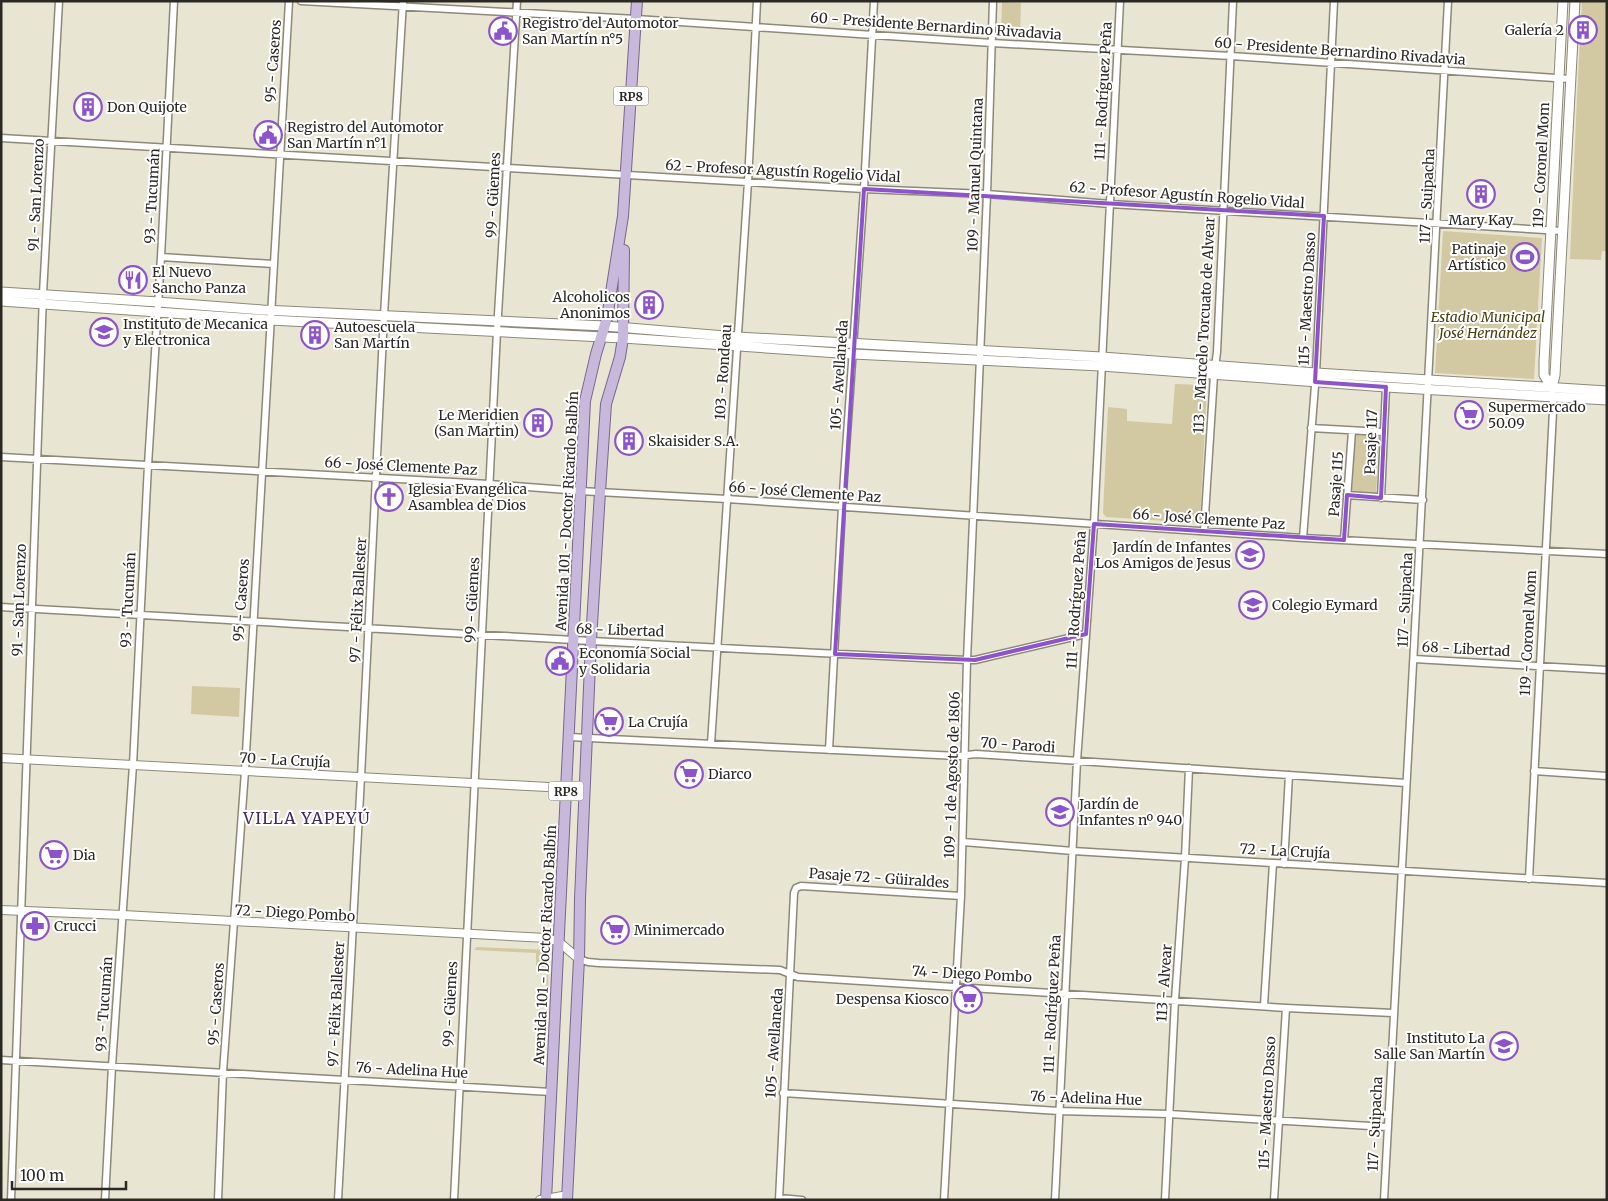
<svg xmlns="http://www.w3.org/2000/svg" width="1608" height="1201" font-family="Merriweather,serif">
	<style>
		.green { fill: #d2c9a3 }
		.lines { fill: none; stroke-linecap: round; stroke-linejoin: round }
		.minor-casing { stroke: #8d8979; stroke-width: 9 }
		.tertiary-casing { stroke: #8d8979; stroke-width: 10 }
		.secondary-casing { stroke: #8d8979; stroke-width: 11 }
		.primary-casing { stroke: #78678c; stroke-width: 12 }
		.minor { stroke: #fff; stroke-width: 6 }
		.tertiary { stroke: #fff; stroke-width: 8 }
		.secondary { stroke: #fff; stroke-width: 9 }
		.primary { stroke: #c7b8dc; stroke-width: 10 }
		.marked { fill: none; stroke: #8c53ca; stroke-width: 4; stroke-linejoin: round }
		.labels { text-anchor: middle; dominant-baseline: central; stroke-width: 4; stroke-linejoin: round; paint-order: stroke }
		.shield { fill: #fff; stroke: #6b6965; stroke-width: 1 }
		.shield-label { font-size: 12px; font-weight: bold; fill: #2b2923 }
		.poi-label { font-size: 14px; fill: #2b2923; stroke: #fff; text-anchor: start }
		.street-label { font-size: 14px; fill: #2b2923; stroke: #fff }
		.park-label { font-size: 14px; font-style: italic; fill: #483e0e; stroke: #fff }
		.quarter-label { font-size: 16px; letter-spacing: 1px; fill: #432862; stroke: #fff }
	</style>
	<rect width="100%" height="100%" fill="#e9e5d3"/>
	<path class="green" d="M1582,1H1607V251H1602L1601,260L1570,259L1577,96Z
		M1002,2L1021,3L1020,38L1004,37L1001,34Z
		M1443,231L1542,238L1534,379L1435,373Z
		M1175,384L1204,385L1207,389L1200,519L1196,523L1106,517L1103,513L1108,407L1127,409V421L1172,424Z
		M1355,433L1379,435L1376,494L1352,492Z
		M192,686L240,688L239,717L191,714Z
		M477,947L549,950L548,994H546L547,969L536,968V953L474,950Z"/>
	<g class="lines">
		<defs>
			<path id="minor" d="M301,1L636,19L992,43L1231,56L1570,79
				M1,138L864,189L987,194L1110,204L1562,231
				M161,257L273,264
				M1311,428L1383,432
				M1,457L489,484L580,491L727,499L1303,538L1607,554
				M1347,495L1423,500
				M1381,498L1386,387
				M1204,531L1214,375L1217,352L1233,1
				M1303,538L1316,373L1334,1
				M1344,540L1352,431
				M1,607C323,625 645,646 967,660H975L1086,634
				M1414,659L1607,670
				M569,737L958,756L976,754L1406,783
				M711,744L748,182L757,1
				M829,750L842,507L864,189L874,1
				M1534,771L1607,776
				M963,842L1073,851L1607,883
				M1284,864L1289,775
				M1529,879L1553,411V394
				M579,959L588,962L599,963L780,970L798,977L1286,1008L1393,1013
				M1264,1005L1273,863
				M1,1060L551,1092
				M783,1093L1059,1111L1169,1114L1387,1127
				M779,1198L802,1200
				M11,1200L43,294L59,1
				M105,1200L112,1066L133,765L148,465L161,257L174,1
				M218,1200L223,1072L245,771L289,1
				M338,1200L361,777L384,315L403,1
				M454,1200L497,331L517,1
				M779,1200L794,893L796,888L801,886L961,896
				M944,1200L961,896L967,660L987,194L993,1
				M1055,1200L1077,761L1094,524L1120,1
				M1165,1200L1175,1000L1185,858L1189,768
				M1274,1200L1286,1008
				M1384,1200C1403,800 1430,401 1448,1"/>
			<path id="tertiary" d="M1,758L567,788
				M1,910L123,915L547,938L559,942L579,959
				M540,1200L568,1195"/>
			<path id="secondary" d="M1,292L158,302L263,310L605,326L737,337L1102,357L1316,373L1607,391
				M1,301L270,320L623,338L853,354L1101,366L1386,387L1607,400
				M1552,388L1544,375V362L1563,1
				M1552,388L1555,375L1575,1"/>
			<path id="primary" d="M546,1200L585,401L596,354L607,318L623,216L637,1
				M567,1200L579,959L580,899L591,641L600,492L606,404L620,357L623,338L624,250"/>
		</defs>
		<use href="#minor" class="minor-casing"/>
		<use href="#tertiary" class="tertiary-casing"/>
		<use href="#secondary" class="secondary-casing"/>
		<use href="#primary" class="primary-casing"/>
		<use href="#minor" class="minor"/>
		<use href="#tertiary" class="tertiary"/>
		<use href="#secondary" class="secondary"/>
		<use href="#primary" class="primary"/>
	</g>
	<path class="marked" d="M864,189L1324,216L1315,382L1386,387L1381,498L1347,495L1344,540L1094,524L1086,634L975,660L835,654Z"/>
	<defs>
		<symbol id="building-ring" viewBox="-11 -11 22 22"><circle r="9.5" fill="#fff" stroke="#8c53ca" stroke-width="1.5"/><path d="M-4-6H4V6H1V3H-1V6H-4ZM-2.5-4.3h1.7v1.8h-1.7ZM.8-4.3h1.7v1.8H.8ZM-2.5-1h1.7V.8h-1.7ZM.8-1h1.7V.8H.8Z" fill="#8c53ca"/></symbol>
		<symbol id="civic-ring" viewBox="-11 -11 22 22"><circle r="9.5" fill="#fff" stroke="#8c53ca" stroke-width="1.5"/><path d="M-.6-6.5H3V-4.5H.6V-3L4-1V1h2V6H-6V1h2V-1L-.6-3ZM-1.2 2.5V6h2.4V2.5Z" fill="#8c53ca"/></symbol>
		<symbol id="stadium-ring" viewBox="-11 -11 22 22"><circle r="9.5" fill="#fff" stroke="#8c53ca" stroke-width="1.5"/><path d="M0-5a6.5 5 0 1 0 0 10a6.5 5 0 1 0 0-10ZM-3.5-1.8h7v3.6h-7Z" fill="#8c53ca"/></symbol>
		<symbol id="restaurant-ring" viewBox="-11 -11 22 22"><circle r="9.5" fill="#fff" stroke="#8c53ca" stroke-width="1.5"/><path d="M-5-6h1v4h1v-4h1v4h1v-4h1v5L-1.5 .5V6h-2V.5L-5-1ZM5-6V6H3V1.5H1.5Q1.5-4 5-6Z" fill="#8c53ca"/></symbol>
		<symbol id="university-ring" viewBox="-11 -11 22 22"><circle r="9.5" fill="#fff" stroke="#8c53ca" stroke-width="1.5"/><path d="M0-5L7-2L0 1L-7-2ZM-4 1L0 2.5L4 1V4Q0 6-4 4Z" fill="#8c53ca"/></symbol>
		<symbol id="supermarket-ring" viewBox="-11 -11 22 22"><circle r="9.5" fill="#fff" stroke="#8c53ca" stroke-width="1.5"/><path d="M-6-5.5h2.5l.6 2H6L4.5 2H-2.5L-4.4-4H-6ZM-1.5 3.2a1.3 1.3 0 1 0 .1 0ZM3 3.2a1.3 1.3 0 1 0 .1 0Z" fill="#8c53ca"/></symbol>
		<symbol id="church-ring" viewBox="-11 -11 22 22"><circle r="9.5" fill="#fff" stroke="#8c53ca" stroke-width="1.5"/><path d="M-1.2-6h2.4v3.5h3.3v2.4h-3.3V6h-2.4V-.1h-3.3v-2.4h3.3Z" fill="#8c53ca"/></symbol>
		<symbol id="school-ring" viewBox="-11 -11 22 22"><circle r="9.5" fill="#fff" stroke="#8c53ca" stroke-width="1.5"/><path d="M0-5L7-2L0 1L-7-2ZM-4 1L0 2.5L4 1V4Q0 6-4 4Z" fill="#8c53ca"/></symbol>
		<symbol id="pharmacy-ring" viewBox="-11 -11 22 22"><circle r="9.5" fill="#fff" stroke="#8c53ca" stroke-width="1.5"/><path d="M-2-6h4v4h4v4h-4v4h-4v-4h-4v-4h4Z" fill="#8c53ca"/></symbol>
	</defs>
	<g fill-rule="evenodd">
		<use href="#building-ring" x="1567" y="14" width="32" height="32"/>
		<use href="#civic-ring" x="487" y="15" width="32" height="32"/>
		<use href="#building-ring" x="72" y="91" width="32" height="32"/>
		<use href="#civic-ring" x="252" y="119" width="32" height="32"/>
		<use href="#building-ring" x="1465" y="178" width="32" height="32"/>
		<use href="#stadium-ring" x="1509" y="241" width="32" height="32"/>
		<use href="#restaurant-ring" x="117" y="264" width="32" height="32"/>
		<use href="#building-ring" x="633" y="289" width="32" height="32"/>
		<use href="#university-ring" x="88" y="316" width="32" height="32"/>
		<use href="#building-ring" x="299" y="319" width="32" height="32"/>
		<use href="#supermarket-ring" x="1453" y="399" width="32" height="32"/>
		<use href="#building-ring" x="522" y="407" width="32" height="32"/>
		<use href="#building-ring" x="613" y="425" width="32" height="32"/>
		<use href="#church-ring" x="373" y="481" width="32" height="32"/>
		<use href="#school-ring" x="1234" y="539" width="32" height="32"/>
		<use href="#school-ring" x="1237" y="589" width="32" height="32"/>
		<use href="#civic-ring" x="544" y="645" width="32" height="32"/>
		<use href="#supermarket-ring" x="593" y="706" width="32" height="32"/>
		<use href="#supermarket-ring" x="673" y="758" width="32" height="32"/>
		<use href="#school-ring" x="1044" y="796" width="32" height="32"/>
		<use href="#supermarket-ring" x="38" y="839" width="32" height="32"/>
		<use href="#pharmacy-ring" x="19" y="910" width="32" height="32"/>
		<use href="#supermarket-ring" x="599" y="914" width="32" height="32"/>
		<use href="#supermarket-ring" x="952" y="983" width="32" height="32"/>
		<use href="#school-ring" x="1488" y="1030" width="32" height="32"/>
	</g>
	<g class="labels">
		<g class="shield">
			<rect x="613.5" y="86.5" width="35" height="19" rx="4"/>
			<rect x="548.5" y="781.5" width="35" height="19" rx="4"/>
		</g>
		<g class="shield-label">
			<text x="631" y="96">RP8</text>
			<text x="566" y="791">RP8</text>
		</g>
		<g class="poi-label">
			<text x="522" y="23">Registro del Automotor<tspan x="522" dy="16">San Martín n°5</tspan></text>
			<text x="1564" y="30" text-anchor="end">Galería 2</text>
			<text x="107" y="107">Don Quijote</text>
			<text x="287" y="127">Registro del Automotor<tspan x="287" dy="16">San Martín n°1</tspan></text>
			<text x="1481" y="220" text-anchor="middle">Mary Kay</text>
			<text x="1506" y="249" text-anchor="end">Patinaje<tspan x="1506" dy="16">Artístico</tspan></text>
			<text x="152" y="272">El Nuevo<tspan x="152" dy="16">Sancho Panza</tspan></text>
			<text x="630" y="297" text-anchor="end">Alcoholicos<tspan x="630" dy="16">Anonimos</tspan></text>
			<text x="123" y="324">Instituto de Mecanica<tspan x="123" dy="16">y Electronica</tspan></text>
			<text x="334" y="327">Autoescuela<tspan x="334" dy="16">San Martín</tspan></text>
			<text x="1488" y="407">Supermercado<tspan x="1488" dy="16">50.09</tspan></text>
			<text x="519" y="415" text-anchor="end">Le Meridien<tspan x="519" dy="16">(San Martin)</tspan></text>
			<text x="648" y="441">Skaisider S.A.</text>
			<text x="408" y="489">Iglesia Evangélica<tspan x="408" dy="16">Asamblea de Dios</tspan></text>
			<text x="1231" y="547" text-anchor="end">Jardín de Infantes<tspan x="1231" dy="16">Los Amigos de Jesus</tspan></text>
			<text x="1272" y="605">Colegio Eymard</text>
			<text x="579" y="653">Economía Social<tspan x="579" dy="16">y Solidaria</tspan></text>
			<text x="628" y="722">La Crujía</text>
			<text x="708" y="774">Diarco</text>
			<text x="1079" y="804">Jardín de<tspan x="1079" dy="16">Infantes nº 940</tspan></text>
			<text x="73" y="855">Dia</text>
			<text x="54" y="926">Crucci</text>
			<text x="634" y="930">Minimercado</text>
			<text x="949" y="999" text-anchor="end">Despensa Kiosco</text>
			<text x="1485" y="1038" text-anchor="end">Instituto La<tspan x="1485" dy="16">Salle San Martín</tspan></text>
		</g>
		<g class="street-label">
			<text transform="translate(936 26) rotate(4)">60 - Presidente Bernardino Rivadavia</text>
			<text transform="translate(1340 51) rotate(4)">60 - Presidente Bernardino Rivadavia</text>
			<text transform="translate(273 61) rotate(-86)">95 - Caseros</text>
			<text transform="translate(1103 91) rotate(-87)">111 - Rodríguez Peña</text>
			<text transform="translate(1541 165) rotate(-87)">119 - Coronel Mom</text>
			<text transform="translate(783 171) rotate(3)">62 - Profesor Agustín Rogelio Vidal</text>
			<text transform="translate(975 175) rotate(-88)">109 - Manuel Quintana</text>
			<text transform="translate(36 195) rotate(-87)">91 - San Lorenzo</text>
			<text transform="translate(493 195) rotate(-87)">99 - Güemes</text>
			<text transform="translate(1187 195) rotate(4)">62 - Profesor Agustín Rogelio Vidal</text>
			<text transform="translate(152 196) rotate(-87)">93 - Tucumán</text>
			<text transform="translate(1427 196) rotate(-87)">117 - Suipacha</text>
			<text transform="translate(1307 299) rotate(-87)">115 - Maestro Dasso</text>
			<text transform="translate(1204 325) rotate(-87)">113 - Marcelo Torcuato de Alvear</text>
			<text transform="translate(723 372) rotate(-86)">103 - Rondeau</text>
			<text transform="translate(839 375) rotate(-86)">105 - Avellaneda</text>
			<text transform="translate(1371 442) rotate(-88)">Pasaje 117</text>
			<text transform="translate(401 466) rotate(3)">66 - José Clemente Paz</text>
			<text transform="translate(1336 484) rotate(-86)">Pasaje 115</text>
			<text transform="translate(805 492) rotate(4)">66 - José Clemente Paz</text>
			<text transform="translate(567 511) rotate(-87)">Avenida 101 - Doctor Ricardo Balbín</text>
			<text transform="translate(1209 519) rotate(4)">66 - José Clemente Paz</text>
			<text transform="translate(19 600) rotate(-88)">91 - San Lorenzo</text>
			<text transform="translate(128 600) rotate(-87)">93 - Tucumán</text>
			<text transform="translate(241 600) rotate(-86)">95 - Caseros</text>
			<text transform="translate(358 600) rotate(-87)">97 - Félix Ballester</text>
			<text transform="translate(472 600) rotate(-87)">99 - Güemes</text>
			<text transform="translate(1076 600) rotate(-86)">111 - Rodríguez Peña</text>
			<text transform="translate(1405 600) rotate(-87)">117 - Suipacha</text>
			<text transform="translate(620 630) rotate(2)">68 - Libertad</text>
			<text transform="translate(1528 633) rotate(-87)">119 - Coronel Mom</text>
			<text transform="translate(1466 649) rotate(3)">68 - Libertad</text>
			<text transform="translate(1018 745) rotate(4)">70 - Parodi</text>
			<text transform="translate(285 760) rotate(3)">70 - La Crujía</text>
			<text transform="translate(952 775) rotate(-88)">109 - 1 de Agosto de 1806</text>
			<text transform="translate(1285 851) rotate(3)">72 - La Crujía</text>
			<text transform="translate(879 878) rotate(4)">Pasaje 72 - Güiraldes</text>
			<text transform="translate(295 913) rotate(3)">72 - Diego Pombo</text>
			<text transform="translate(545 945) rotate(-87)">Avenida 101 - Doctor Ricardo Balbín</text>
			<text transform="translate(972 974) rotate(3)">74 - Diego Pombo</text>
			<text transform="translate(1164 983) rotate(-86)">113 - Alvear</text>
			<text transform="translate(104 1004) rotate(-86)">93 - Tucumán</text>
			<text transform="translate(216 1004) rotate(-86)">95 - Caseros</text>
			<text transform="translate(336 1004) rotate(-87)">97 - Félix Ballester</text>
			<text transform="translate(450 1004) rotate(-87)">99 - Güemes</text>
			<text transform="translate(1052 1004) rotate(-87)">111 - Rodríguez Peña</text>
			<text transform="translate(774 1043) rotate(-86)">105 - Avellaneda</text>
			<text transform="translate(412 1070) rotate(3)">76 - Adelina Hue</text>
			<text transform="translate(1086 1098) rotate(2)">76 - Adelina Hue</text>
			<text transform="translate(1267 1103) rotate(-87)">115 - Maestro Dasso</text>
			<text transform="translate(1375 1124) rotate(-87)">117 - Suipacha</text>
		</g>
		<g class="park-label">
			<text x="1488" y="317">Estadio Municipal<tspan x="1488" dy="16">José Hernández</tspan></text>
		</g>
		<g class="quarter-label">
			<text x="307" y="818">VILLA YAPEYÚ</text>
		</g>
	</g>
	<rect width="1608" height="1201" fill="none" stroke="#2b2923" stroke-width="5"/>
	<path d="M12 1181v8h114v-8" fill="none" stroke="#2b2923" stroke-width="2.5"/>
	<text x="20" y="1181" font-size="15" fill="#2b2923" stroke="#ffffff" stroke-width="4" paint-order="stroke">100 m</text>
</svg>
